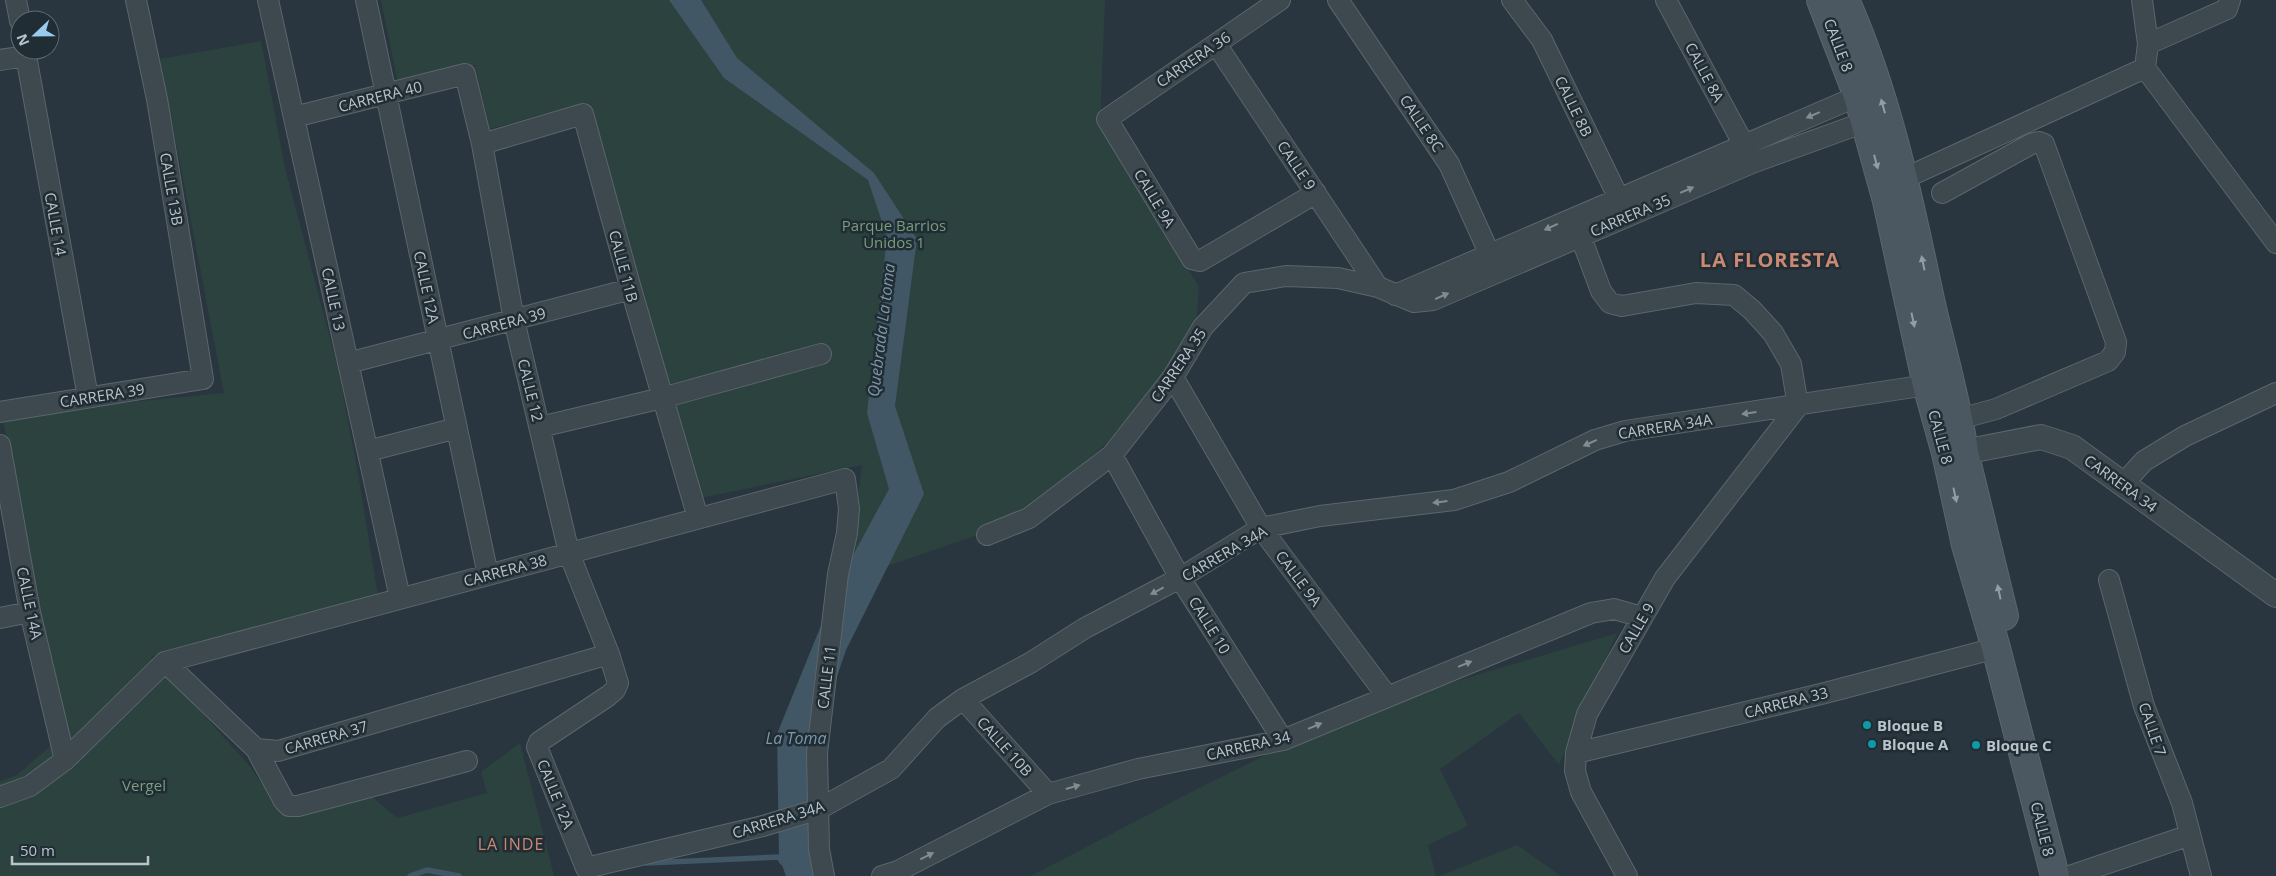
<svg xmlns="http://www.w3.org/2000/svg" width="2276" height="876" font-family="'Open Sans',sans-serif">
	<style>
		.green { fill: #2c423f }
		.water { fill: #415766 }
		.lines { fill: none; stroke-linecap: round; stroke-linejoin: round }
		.stream { stroke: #415766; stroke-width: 5.5 }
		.minor-casing { stroke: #5b666c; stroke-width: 22 }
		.tertiary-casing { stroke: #5b666c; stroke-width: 26 }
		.secondary-casing { stroke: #5b666c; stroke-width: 30 }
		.minor { stroke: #3d484f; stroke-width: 20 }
		.tertiary { stroke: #3d484f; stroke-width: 24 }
		.secondary { stroke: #4b5861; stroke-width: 28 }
		.oneway { fill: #929ea5 }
		.oneway2 { fill: #818c92 }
		.culture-dot { fill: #0f9aa8; stroke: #212d34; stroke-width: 2 }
		.labels { text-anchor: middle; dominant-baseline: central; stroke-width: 5; stroke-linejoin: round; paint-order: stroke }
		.street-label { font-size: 15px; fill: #b9c3c9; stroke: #212d34 }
		.park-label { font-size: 15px; fill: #7a9d7c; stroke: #212d34 }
		.poi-label { font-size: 15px; font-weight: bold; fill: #b9c3c9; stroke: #212d34; text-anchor: start }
		.water-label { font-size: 16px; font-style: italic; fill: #7d98a9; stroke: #212d34 }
		.neighbourhood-label { font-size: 16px; letter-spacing: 1px; fill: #cb8973; stroke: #212d34 }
		.district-label { font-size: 20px; font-weight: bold; letter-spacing: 1px; fill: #cb8973; stroke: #212d34 }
	</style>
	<rect width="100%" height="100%" fill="#29363f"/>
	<path class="green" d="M381,0H1105L1100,123L1199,287L1196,327L1174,361L1107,443L1010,524L846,580L862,465L700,498L586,102L490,129L475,65L398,84Z
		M261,41L285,168L338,369L358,473L378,596L151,657L249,765L284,816L368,793L397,818L487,793L481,772L520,743L554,876H0V781L17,775L62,736L3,420L101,405L224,393L160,59Z
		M1617,633L1559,765L1519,713L1440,769L1468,826L1428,845L1436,876H1031L1199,788L1288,744L1387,702Z
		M1517,845L1561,876H1439Z"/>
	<path class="water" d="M669,0H701L737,58L874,173L917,239L895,406L924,494L846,650L808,762L816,876H786L779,857L777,734L839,581L889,489L867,413L887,237L868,180L724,78Z"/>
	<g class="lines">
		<path class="stream" d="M646,863L779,857L782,862
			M410,876L427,870L459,876"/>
		<defs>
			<path id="minor" d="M16,0L20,21
				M268,0L400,598
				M366,0L488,575
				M1280,0L1107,119L1192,259L1200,261L1316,193
				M1338,0L1449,164L1490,255
				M1512,0L1542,40L1624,209
				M1666,0L1744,145
				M2142,0L2148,44L2145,68L2276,243
				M1216,44L1378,287
				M2148,44L2227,9L2230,0
				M25,50L88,397
				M0,60L26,56
				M294,117L465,74L482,144L514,320L569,553L609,654L618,683L615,690L608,696L539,742L537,747L586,868L763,826L819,809L891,769L937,718L963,699L1030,663L1085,628L1180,578L1261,528L1320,516L1454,500L1509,482L1595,440L1625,431L1927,385H1940
				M482,144L583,114L631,289L698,518
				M1903,179L2145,68
				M1942,193L2031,144L2039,142L2044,144L2116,342L2115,352L2108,361L1996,409L1959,419
				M1576,224L1601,291L1610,303L1622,306L1696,293L1734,295L1752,310L1773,333L1791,364L1798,406
				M1395,295L1858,96
				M348,363L631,289
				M1173,377L1261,528L1387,696
				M0,412L203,379L157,99L136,0
				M540,427L662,398L821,354
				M0,445L30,612L65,760
				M368,451L457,428
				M1112,455L1180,578L1283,740
				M2123,484L2144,461L2185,436L2276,393
				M987,535L1029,518L1112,455L1173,377L1203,327L1244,283L1286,276L1338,278L1378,287L1414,302L1433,300L1752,163L1865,122
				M2109,580L2144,706L2182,803L2201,876
				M0,618L30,612
				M165,662L845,479L849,509L847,533L838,574L817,753L819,849L824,876
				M165,662L256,749L278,751L609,654
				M963,699L1048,794
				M256,749L284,801L289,806H298L467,761
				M1576,753L1825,693L1996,648
				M0,797L30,786L65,760L165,662
				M882,876L898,871L1048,794L1138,769L1283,740L1591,613L1614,609L1642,617
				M1627,876L1581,792L1575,771L1576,753L1587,714L1665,578L1798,406
				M2070,876L2190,835"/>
			<path id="tertiary" d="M1946,453L1964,452L2041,437L2072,447L2276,595"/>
			<path id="secondary" d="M1821,0L1858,96L1887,201L1927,385L1946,453L1966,545L1996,648L2055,876
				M1845,0C1888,96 1909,201 1931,304C1942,352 1957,403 1964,452L2004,616"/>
		</defs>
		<use href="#minor" class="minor-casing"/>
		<use href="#tertiary" class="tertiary-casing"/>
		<use href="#secondary" class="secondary-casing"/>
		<use href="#minor" class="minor"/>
		<use href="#tertiary" class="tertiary"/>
		<use href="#secondary" class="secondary"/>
	</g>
	<defs><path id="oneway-solid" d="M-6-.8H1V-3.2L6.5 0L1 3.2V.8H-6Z" transform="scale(1.25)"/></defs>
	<g class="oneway">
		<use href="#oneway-solid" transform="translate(1883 106) rotate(-105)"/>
		<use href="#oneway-solid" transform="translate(1876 162) rotate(75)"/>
		<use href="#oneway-solid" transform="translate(1923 263) rotate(-102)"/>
		<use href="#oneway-solid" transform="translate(1913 320) rotate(78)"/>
		<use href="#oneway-solid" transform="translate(1955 495) rotate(78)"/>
		<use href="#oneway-solid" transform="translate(1999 592) rotate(-102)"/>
	</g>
	<g class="oneway2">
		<use href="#oneway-solid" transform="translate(1813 115) rotate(157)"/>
		<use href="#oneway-solid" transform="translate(1687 190) rotate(-23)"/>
		<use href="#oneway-solid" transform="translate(1551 227) rotate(156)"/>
		<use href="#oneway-solid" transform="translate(1442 296) rotate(-24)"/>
		<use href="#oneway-solid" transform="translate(1749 413) rotate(172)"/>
		<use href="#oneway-solid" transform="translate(1590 443) rotate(156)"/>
		<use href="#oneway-solid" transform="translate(1440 502) rotate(173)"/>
		<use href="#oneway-solid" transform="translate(1157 591) rotate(152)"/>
		<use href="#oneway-solid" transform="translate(1465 664) rotate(-22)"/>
		<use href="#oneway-solid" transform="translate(1315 726) rotate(-23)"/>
		<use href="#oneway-solid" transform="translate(1073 787) rotate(-16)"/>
		<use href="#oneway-solid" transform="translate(927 856) rotate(-27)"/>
	</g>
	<g class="culture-dot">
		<circle cx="1867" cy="725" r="5"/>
		<circle cx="1872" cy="744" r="5"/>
		<circle cx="1976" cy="745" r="5"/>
	</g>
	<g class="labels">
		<g class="street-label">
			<text transform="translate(1839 45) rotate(69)">CALLE 8</text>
			<text transform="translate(1193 59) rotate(-34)">CARRERA 36</text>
			<text transform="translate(1705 72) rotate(62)">CALLE 8A</text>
			<text transform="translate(380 96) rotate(-14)">CARRERA 40</text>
			<text transform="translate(1574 106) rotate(64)">CALLE 8B</text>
			<text transform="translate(1422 123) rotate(56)">CALLE 8C</text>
			<text transform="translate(1297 165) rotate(56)">CALLE 9</text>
			<text transform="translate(172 189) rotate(80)">CALLE 13B</text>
			<text transform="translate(1155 198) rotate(59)">CALLE 9A</text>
			<text transform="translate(1630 215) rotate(-23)">CARRERA 35</text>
			<text transform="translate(56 224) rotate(80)">CALLE 14</text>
			<text transform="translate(624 266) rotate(75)">CALLE 11B</text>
			<text transform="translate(427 287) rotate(78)">CALLE 12A</text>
			<text transform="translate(334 299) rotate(78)">CALLE 13</text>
			<text transform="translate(504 323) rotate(-15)">CARRERA 39</text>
			<text transform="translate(1178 365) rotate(-56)">CARRERA 35</text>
			<text transform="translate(531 390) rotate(76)">CALLE 12</text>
			<text transform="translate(102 395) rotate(-9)">CARRERA 39</text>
			<text transform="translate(1665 426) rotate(-9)">CARRERA 34A</text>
			<text transform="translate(1941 437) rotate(75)">CALLE 8</text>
			<text transform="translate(2121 483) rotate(36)">CARRERA 34</text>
			<text transform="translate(1224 553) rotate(-30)">CARRERA 34A</text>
			<text transform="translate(505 570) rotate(-15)">CARRERA 38</text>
			<text transform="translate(1299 578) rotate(53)">CALLE 9A</text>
			<text transform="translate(30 603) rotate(78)">CALLE 14A</text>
			<text transform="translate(1210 625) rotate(58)">CALLE 10</text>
			<text transform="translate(1636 628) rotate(-60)">CALLE 9</text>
			<text transform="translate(826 677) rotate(-83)">CALLE 11</text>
			<text transform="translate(1786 702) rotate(-14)">CARRERA 33</text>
			<text transform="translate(2153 729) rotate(71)">CALLE 7</text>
			<text transform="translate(326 737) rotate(-16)">CARRERA 37</text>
			<text transform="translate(1248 745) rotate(-13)">CARRERA 34</text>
			<text transform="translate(1005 746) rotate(48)">CALLE 10B</text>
			<text transform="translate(556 794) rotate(68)">CALLE 12A</text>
			<text transform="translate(778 819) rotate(-17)">CARRERA 34A</text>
			<text transform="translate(2043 829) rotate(76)">CALLE 8</text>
		</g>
		<g class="park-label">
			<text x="894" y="225">Parque Barrios<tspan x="894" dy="17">Unidos 1</tspan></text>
			<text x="144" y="785">Vergel</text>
		</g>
		<g class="poi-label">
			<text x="1877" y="725">Bloque B</text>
			<text x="1882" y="744">Bloque A</text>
			<text x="1986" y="745">Bloque C</text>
		</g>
		<g class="water-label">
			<text transform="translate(881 330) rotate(-83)">Quebrada La toma</text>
			<text x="796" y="738">La Toma</text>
		</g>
		<g class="neighbourhood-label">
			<text x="511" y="844">LA INDE</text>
		</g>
		<g class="district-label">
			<text x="1770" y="259">LA FLORESTA</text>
		</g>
	</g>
	<g transform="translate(35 35) rotate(248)"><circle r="24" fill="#212d34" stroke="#5e6970"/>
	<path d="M0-4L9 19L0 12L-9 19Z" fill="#9acaee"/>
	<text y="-8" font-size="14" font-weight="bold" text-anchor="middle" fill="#b9c3c9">N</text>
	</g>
	<path d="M12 856v8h136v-8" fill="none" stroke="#b9c3c9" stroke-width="2.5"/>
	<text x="20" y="856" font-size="15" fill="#b9c3c9" stroke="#212d34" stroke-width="4" paint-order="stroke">50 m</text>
</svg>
